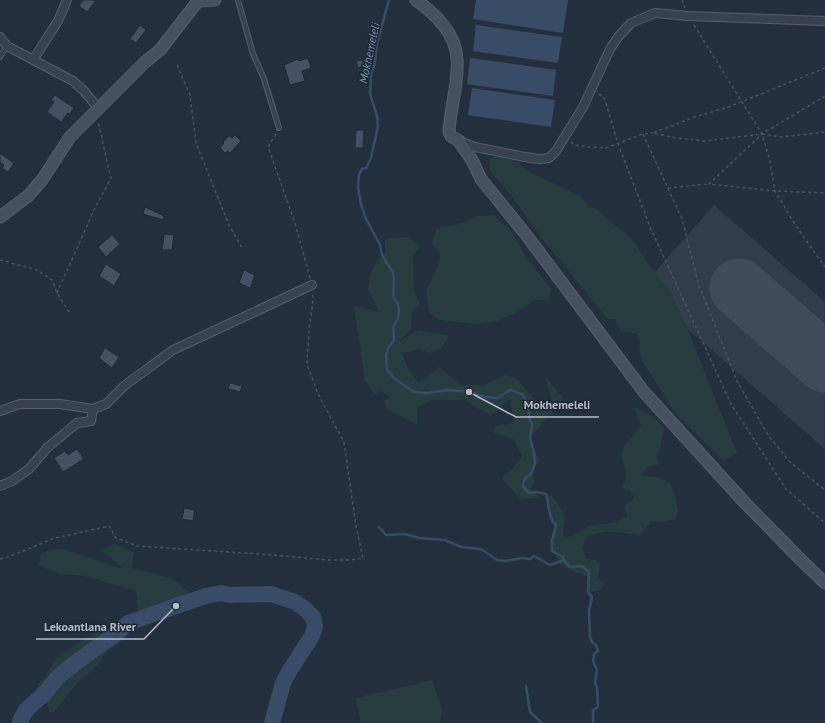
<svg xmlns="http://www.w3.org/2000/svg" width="825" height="723" font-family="'PT Sans',sans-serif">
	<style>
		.airport { fill: #323c4b }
		.green { fill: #263c3f }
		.water { fill: #394c67 }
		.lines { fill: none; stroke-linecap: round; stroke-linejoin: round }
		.stream { stroke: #394c67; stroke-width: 2.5 }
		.river { stroke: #394c67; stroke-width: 16 }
		.runway { stroke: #3f4a5a; stroke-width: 59 }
		.building { fill: #455162; stroke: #1f2835 }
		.lane-casing { stroke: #565f6c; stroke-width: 6 }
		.street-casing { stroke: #565f6c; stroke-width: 10 }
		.secondary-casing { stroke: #565f6c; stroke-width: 13 }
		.path { stroke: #44595c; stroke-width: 1.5; stroke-dasharray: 3 3; stroke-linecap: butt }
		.lane { stroke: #38414e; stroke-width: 4 }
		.street { stroke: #38414e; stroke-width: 8 }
		.secondary { stroke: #465061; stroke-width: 11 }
		.labels { text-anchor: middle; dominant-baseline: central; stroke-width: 3; stroke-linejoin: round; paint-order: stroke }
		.water-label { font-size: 12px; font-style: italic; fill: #7c92b1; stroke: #1d2633 }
		.leader { fill: none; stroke: #b4bcc9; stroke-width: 1.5 }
		.callout-dot { fill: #b4bcc9; stroke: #1d2633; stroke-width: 1.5 }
		.callout-label { font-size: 12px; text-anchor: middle; font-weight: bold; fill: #b4bcc9; stroke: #1d2633; stroke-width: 3; stroke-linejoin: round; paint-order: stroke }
	</style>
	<rect width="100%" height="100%" fill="#242f3e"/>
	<path class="airport" d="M714,205L825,302V449L641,288Z"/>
	<path class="green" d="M496,155L519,163L531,173L580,196L589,206L598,210L609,221L621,229L634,241L647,262L669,289L688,330L737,453L723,460L675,413L641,359C636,341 648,332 622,332L618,327L615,319H608L543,240L511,195L490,171V160Z
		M494,215L512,232L526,257L551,289L549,300H534L520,311L497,321L475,324L439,320L429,312L426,291L439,263L440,253L432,244L436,229L463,223L477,216Z
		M408,237L420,246L413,255L414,290L420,304L412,311L411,330L399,341L419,330L449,336L441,349L429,353L420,349L402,353L407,367L419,383L439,367L459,385H484L506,375L516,378L536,401L541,412L552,401L544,374L554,388L564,398L529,439L534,452L540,460L533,470L534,482L530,490L541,497L521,500L502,478L514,467L522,456L514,440L495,433V426L514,423L510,399L491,416L465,400H433L417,407V425L386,408L384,401L391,397L380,390L375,395L365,381L354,306L379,312L368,289L371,272L377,260L385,254V239Z
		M635,407L654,417L664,428L660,449L656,459L659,464L646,468L642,476L655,477L664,480L671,484L678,509L676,519L661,522L651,521L640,536C622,532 602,529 585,538L583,548L586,558L595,560L600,564L598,577L603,583L602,589L598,591L588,592L589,577C578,573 557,567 555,554L552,551V540L555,525C549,517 549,504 546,494L553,496L565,515L563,534L564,536C574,539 580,530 589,526C594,524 600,525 605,524C613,523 620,520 627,517V513L624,509L626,504L631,501L634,497L630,491L624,489L623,485L627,477L621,455L625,445L641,426Z
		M114,544L134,552L132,568L171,578L193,595L157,610H138L136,591L85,576L59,574L39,565L41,553L51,550L62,549L124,569L101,550Z
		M98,631L102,635L101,639L103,644L109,643L123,632L125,635L119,643L104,654L100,663L77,683L54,712H49L46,698L36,692L38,684L44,678L57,657Z
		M432,680L442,710L440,723H361L356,698Z"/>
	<path class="water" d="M476,0H568L563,33L473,19Z
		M476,25L562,37L558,63L473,51Z
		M470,58L556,70L553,96L467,84Z
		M472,88L555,100L551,127L468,115Z"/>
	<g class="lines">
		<path class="stream" d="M389,0L377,44L375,62L371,76L370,94L377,116L378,126L371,158L366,168L362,169L359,175L358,187L361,204L365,217L380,245L382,255L393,272L394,283L393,297L398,304L399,310L398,318L393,327L394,340L388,348L386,355L387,370L395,379L414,392L427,393L449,390L469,392L486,397L497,398L510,390L522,394L528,403L529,418L532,424L530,438L534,452L535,463L532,472L524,480L523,487L529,493L537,492L546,494C549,504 548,518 556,525L552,540V551L563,557L565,562L570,567L582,566L589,572L588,592L592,597L589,610L590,637L592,642L596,645L598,651L594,654L593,661L597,670L595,682L597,687L598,707L593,710V723
			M379,527L386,535L405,534L419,538L445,540L461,547L481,549L497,560L505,561L522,558L530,559L534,556L550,565L564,560
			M526,686L530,712L542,723"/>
		<path class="river" d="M21,723L20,721L26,710L44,694L58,677L75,663L117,633L128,623L176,606L206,596L221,593L229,595L271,594L295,602L305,609L313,617L315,627L312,636L290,670L283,683L272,723"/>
		<path class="runway" d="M739,288L825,363"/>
	</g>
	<path class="building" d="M83,0H96L87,12L79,6Z
		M140,25L146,30L136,43L130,39Z
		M308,58L311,68L302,71L305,81L290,85L284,65L298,59L299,61Z
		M362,60L364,66L358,68L356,61Z
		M55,95L74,108L69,115L68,113L61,122L47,112L54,102L51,100Z
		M356,130H364L363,148H355Z
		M235,135L241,141L230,153L228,151L225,153L220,148L224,143L223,142L229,136L232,138Z
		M0,153L14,163L8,172L2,168L4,165L0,162Z
		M145,207L164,216L163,220L143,214Z
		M164,234L174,235L172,250H162Z
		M112,235L120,244L106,257L98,247Z
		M106,264L121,274L114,286L99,276Z
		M244,270L255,275L250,288L239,283Z
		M105,348L119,357L112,368L99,358Z
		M230,383L242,386L240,392L228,389Z
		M77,449L84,459L63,472L54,458L65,451L68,455Z
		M184,508L195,510L193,521L182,519Z"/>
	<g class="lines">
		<defs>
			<path id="lane" d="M238,0L253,54L264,79L279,128
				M0,57L7,46"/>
			<path id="street" d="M0,37L7,46L73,81L84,91L98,108
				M33,60L58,21L67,0
				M459,141L475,147L525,157L539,159L549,158L556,151L583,107L610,49L618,37L631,23L655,13L688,16L825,21
				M0,411L20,404H60L93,409L106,404L124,386L173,350L312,285
				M0,486L12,481L29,469L48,447L77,423L91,421L93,409"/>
			<path id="secondary" d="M416,0C435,14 456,33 457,59C459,83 450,108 449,132L451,136L459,141L472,160L481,179L527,236L644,392L746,504L804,563L825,583
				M0,217L28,196L42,180L70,137L144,63L160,50L198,1L215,0"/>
		</defs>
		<use href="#lane" class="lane-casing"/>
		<use href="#street" class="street-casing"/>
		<use href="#secondary" class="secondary-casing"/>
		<path class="path" d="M682,0L685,8
			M694,25L762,134L769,157L775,191L796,226L825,267
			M177,65L190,95L196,143L229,225L242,248
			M825,68L731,106L692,118L653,133L676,138L705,141L762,134L782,137L825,132
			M599,94L603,96L606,103L618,144L651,229L731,404L786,489L825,523
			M825,96L762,134L709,184L775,191L825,193
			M276,134L268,147L295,223L310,278
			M643,134L682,219L699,286L737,381L768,435L790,462L825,490
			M571,142L574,145L588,147L606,148L643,134L653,133
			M668,188L709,184
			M0,260L37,270L52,280L57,293L69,312
			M57,293L94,210L111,178L98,122
			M0,559L8,557L55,538L109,526L116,538L137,546L259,554L329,560H351L363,558L356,526L344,442L318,394L307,364L309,330L313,300V293"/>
		<use href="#lane" class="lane"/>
		<use href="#street" class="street"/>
		<use href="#secondary" class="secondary"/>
	</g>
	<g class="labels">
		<g class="water-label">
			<text transform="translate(369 53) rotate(-78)">Mokhemeleli</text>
		</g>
	</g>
	<path class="leader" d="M469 392L516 417H599M176 606L144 639H36"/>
	<g class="callout-dot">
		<circle cx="469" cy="392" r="4"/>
		<circle cx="176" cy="606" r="4"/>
	</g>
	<g class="callout-label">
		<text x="557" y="409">Mokhemeleli</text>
		<text x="90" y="631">Lekoantlana River</text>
	</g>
</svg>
